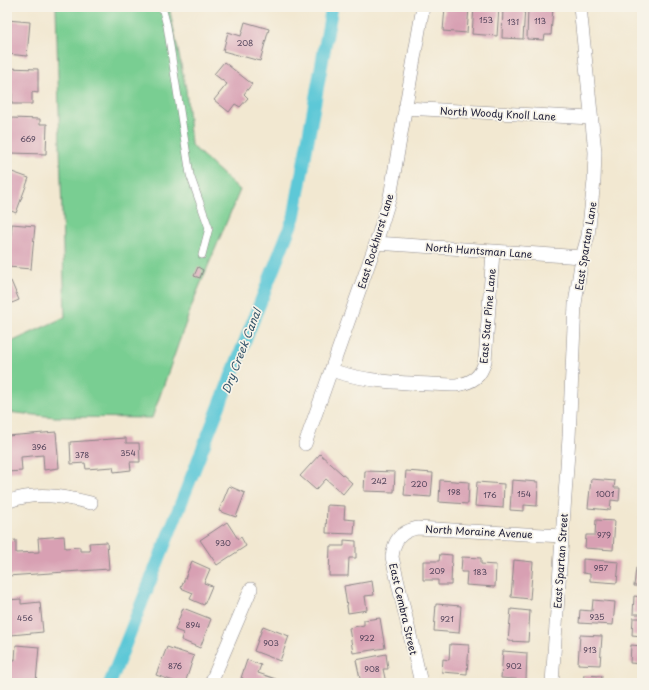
<svg xmlns="http://www.w3.org/2000/svg" width="649" height="690" font-family="'Playpen Sans',sans-serif">
	<style>
		.green { fill: #79ce92; stroke: #4e7866 }
		.lines { fill: none; stroke-linecap: round; stroke-linejoin: round }
		.canal { stroke: #5dc8d7; stroke-width: 13 }
		.building { fill: #d8a0b3 }
		.lane-casing { stroke: #8a8586; stroke-width: 8 }
		.street-casing { stroke: #8a8586; stroke-width: 14 }
		.lane { stroke: #fff; stroke-width: 7 }
		.street { stroke: #fff; stroke-width: 13 }
		.labels { text-anchor: middle; dominant-baseline: central; stroke-width: 3.5; stroke-linejoin: round; paint-order: stroke }
		.number-label { font-size: 8px; fill: #504259 }
		.street-label { font-size: 10px; fill: #22223b; stroke: #f7f3e8 }
		.water-label { font-size: 11px; font-style: italic; fill: #34546a; stroke: #f7f3e8 }
	</style>
	<rect width="100%" height="100%" fill="#f7f3e8"/>
	<filter id="ink" filterUnits="userSpaceOnUse"><feTurbulence type="fractalNoise" baseFrequency=".025" numOctaves="2"/><feDisplacementMap in="SourceGraphic" scale="8" xChannelSelector="R" yChannelSelector="G"/><feConvolveMatrix kernelMatrix="1 2 1 2 8 2 1 2 1" color-interpolation-filters="sRGB"/></filter>
	<filter id="wash" filterUnits="userSpaceOnUse"><feTurbulence type="fractalNoise" baseFrequency=".012" numOctaves="4" result="noise"/><feDisplacementMap in="SourceGraphic" scale="16" xChannelSelector="R" yChannelSelector="G"/><feGaussianBlur stdDeviation="0.9" result="paint"/><feColorMatrix in="noise" values="0 0 0 0 0 0 0 0 0 0 0 0 0 0 0 0 0 1.4 0 .05"/><feComposite in="paint" operator="in"/></filter>
	<g filter="url(#wash)">
		<rect width="100%" height="100%" fill="#f2e8d1"/>
		<path class="green" d="M56,7H169L186,89L191,145L240,190L195,297L152,418L55,417L7,412V344L65,317Z"/>
		<g class="lines">
			<path class="canal" d="M110,683L294,217L332,7"/>
		</g>
		<g id="blocks">
			<path class="building" d="M445,7H469L467,33L443,31Z
				M474,7H499L497,36L472,34Z
				M503,7H525L523,39L502,38Z
				M528,7H553L551,35H545L544,40L527,39Z
				M7,20L30,22L27,56L7,54Z
				M245,22L269,29L260,61L223,51L228,32L241,36Z
				M224,62L252,84L244,94L248,98L240,107L235,104L229,112L214,100L227,84L214,74Z
				M7,68L38,69V93L32,92V104H12V93H7Z
				M11,118L40,119V124H47L46,154L10,153Z
				M12,172L29,178L16,213L7,209V181L8,182Z
				M12,224L35,226L31,269L8,267Z
				M198,267L203,270L200,278L194,276Z
				M11,281L19,300L7,305V282Z
				M56,432L59,468L44,470L43,455L21,457L22,471L7,472V436Z
				M126,438V443H139L140,462H130L131,470L114,472L113,467L86,469L85,463L71,464L70,442Z
				M320,454L352,483L343,494L326,479L316,490L300,476Z
				M365,471L395,472L394,492L364,491Z
				M406,471L433,473L431,497L404,495Z
				M591,479L615,481L614,488H620L619,501L611,500L610,510L588,508Z
				M440,480L469,482L468,504L439,502Z
				M512,480L538,482L537,506L524,505V511L510,510Z
				M477,482L504,484L503,508L475,506Z
				M229,486L245,493L236,517L219,511Z
				M327,505L345,506L344,519L355,520L354,534L326,533Z
				M640,514H642V531H639Z
				M596,520L615,521L613,550L585,548L586,535H595Z
				M227,522L238,539L241,537L246,546L217,565L200,540Z
				M64,536L65,548L80,547V551H90L89,543L107,542L109,569L7,576V541L16,540V553L39,552L38,538Z
				M344,540L356,541V558H349L348,576H329L330,546H344Z
				M440,554L452,555L451,585H438V580H423V561H439Z
				M462,557L481,558V564L496,565L495,587L466,585L467,572H461Z
				M583,559L619,562L617,583L590,581V574L583,573Z
				M514,560L533,562L530,599L511,597Z
				M192,561L210,569L204,583L212,586L204,605L190,599L193,593L181,588Z
				M636,568H642V586H634Z
				M372,581L374,595L365,596L367,610L348,613L344,586Z
				M634,596L642,597V614H633Z
				M21,599V604L40,602L43,632L11,635L7,600Z
				M593,600L615,602L613,625L579,623L580,610L592,611Z
				M436,604L461,606L459,633L434,631Z
				M183,608L211,619L200,648L181,640L183,633L175,630Z
				M511,609L530,611L528,642L508,641Z
				M380,618L385,648L353,653L349,628L364,625V620Z
				M633,618H642V636L632,635Z
				M263,626L289,636L280,661L254,651Z
				M580,635L602,636L600,665L578,664Z
				M450,644L469,645L467,674L442,672L443,659L449,660Z
				M16,645L39,647L36,682L7,680V659L15,660Z
				M631,645L642,646V664L630,663Z
				M167,647L194,656L185,683H179L156,675Z
				M503,651L527,653L526,680L501,678Z
				M386,654L388,669H383L386,683H361L356,660Z
				M247,660L261,665L258,673L276,679L275,683H242L243,678H241Z
				M584,675L602,676L601,683H583Z"/>
		</g>
	</g>
	<g filter="url(#ink)">
		<use href="#blocks" fill-opacity="0" stroke="#8a8586" stroke-width="1"/>
		<g class="lines">
			<defs>
				<path id="lane" d="M162,7L167,26L190,175L209,228L202,255"/>
				<path id="street" d="M405,108L591,118
					M376,243L582,257
					M331,370C371,384 414,383 456,385C472,383 481,377 485,361L493,252
					M305,444L376,243L390,197L423,7
					M7,502C35,491 62,496 91,503
					M211,683L251,589
					M421,683L392,557C394,540 400,532 417,528L562,536
					M552,683L569,438L575,304L582,257L588,236L594,181L595,152L580,7"/>
			</defs>
			<use href="#lane" class="lane-casing"/>
			<use href="#street" class="street-casing"/>
			<use href="#lane" class="lane"/>
			<use href="#street" class="street"/>
		</g>
	</g>
	<g class="labels">
		<g class="number-label">
			<text x="486" y="20">153</text>
			<text x="540" y="21">113</text>
			<text x="513" y="22">131</text>
			<text x="245" y="43">208</text>
			<text x="28" y="139">669</text>
			<text x="39" y="447">396</text>
			<text x="128" y="453">354</text>
			<text x="82" y="455">378</text>
			<text x="379" y="481">242</text>
			<text x="419" y="484">220</text>
			<text x="454" y="492">198</text>
			<text x="524" y="494">154</text>
			<text x="605" y="494">1001</text>
			<text x="490" y="495">176</text>
			<text x="604" y="535">979</text>
			<text x="223" y="543">930</text>
			<text x="601" y="568">957</text>
			<text x="437" y="571">209</text>
			<text x="480" y="572">183</text>
			<text x="597" y="617">935</text>
			<text x="25" y="618">456</text>
			<text x="447" y="619">921</text>
			<text x="193" y="625">894</text>
			<text x="367" y="638">922</text>
			<text x="271" y="643">903</text>
			<text x="590" y="650">913</text>
			<text x="175" y="666">876</text>
			<text x="514" y="666">902</text>
			<text x="372" y="669">908</text>
		</g>
		<g class="street-label">
			<text transform="translate(498 113) rotate(3)">North Woody Knoll Lane</text>
			<text transform="translate(375 241) rotate(-73)">East Rockhurst Lane</text>
			<text transform="translate(585 246) rotate(-81)">East Spartan Lane</text>
			<text transform="translate(479 250) rotate(4)">North Huntsman Lane</text>
			<text transform="translate(487 316) rotate(-85)">East Star Pine Lane</text>
			<text transform="translate(479 531) rotate(3)">North Moraine Avenue</text>
			<text transform="translate(560 561) rotate(-86)">East Spartan Street</text>
			<text transform="translate(404 609) rotate(77)">East Cembra Street</text>
		</g>
		<g class="water-label">
			<text transform="translate(241 351) rotate(-69)">Dry Creek Canal</text>
		</g>
	</g>
	<rect width="649" height="690" fill="none" stroke="#f7f3e8" stroke-width="24"/>
</svg>
